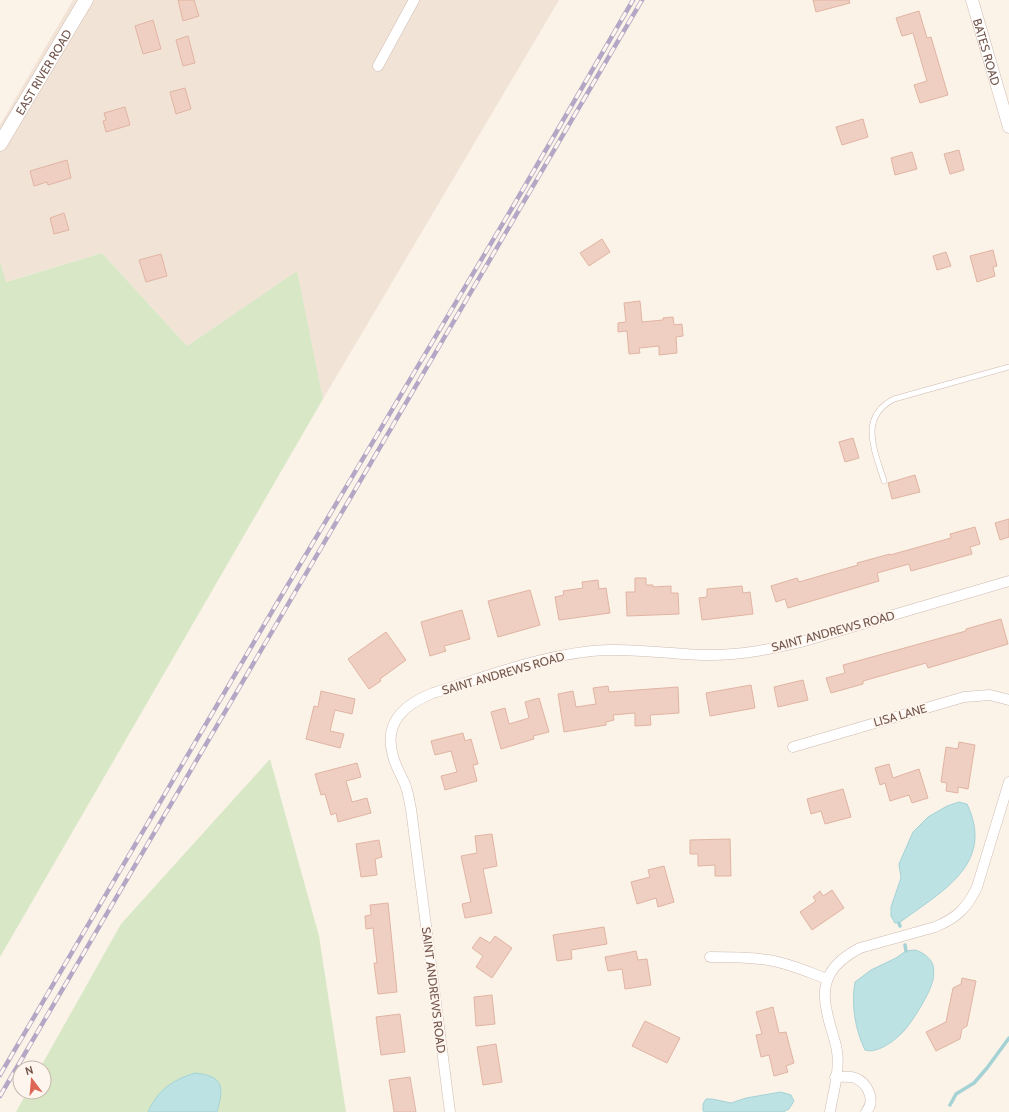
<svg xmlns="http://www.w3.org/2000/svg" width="1009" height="1112" font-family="Cabin,sans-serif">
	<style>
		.residential { fill: #f2e3d7 }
		.green { fill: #d8e8c7 }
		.water { fill: #bde2e4; stroke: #a4d2d5 }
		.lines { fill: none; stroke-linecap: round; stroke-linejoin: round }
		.stream { stroke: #a4d2d5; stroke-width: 3.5 }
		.building { fill: #efcfc1; stroke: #e1b4a2 }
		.service-casing { stroke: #cfbbb1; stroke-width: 6 }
		.minor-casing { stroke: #cfbbb1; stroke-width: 11 }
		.tertiary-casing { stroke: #cfbbb1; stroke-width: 13 }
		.secondary-casing { stroke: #d1bbaf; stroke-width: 15 }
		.service { stroke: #fff; stroke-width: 5 }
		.minor { stroke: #fff; stroke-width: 10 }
		.tertiary { stroke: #fff; stroke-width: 12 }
		.secondary { stroke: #fff; stroke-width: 14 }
		.rail-casing { stroke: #b4a6c5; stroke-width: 4.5 }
		.rail { stroke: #fef6ee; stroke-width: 3; stroke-dasharray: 9; stroke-linecap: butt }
		.labels { text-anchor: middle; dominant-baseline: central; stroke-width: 3.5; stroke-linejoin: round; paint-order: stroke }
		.street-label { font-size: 12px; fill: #74574d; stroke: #fef6ee }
	</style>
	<rect width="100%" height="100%" fill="#fbf2e8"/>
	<path class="residential" d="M73,0H559L323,399L296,272L187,346L102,253L5,282L0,261V125Z"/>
	<path class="green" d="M102,253L187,346L297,271L323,399L0,957V261L6,282Z
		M270,759L319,936L346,1112H16L27,1092H44V1068H40L121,924Z"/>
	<path class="water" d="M959,802L967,804C996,865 940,892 899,923H895L891,916V907L901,878L899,864L913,832L928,817L947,806Z
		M915,950C922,952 930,957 933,965C934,969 934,979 932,983C929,995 911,1024 902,1033C894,1041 877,1054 865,1050C855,1029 851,1005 855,982L871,970L896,958L906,951Z
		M195,1073C224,1076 224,1087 217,1112H148C158,1090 172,1080 195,1073Z
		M781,1092L791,1095L794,1101L789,1109L783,1112H705L703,1111V1104L706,1099H712L731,1103L746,1098Z"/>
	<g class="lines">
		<path class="stream" d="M899,923L900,926
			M905,945L906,951
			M950,1105L956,1094L974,1083L987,1068L1009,1038"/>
	</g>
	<path class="building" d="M178,0H194L199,16L183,21Z
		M813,0H849L850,3L816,12Z
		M919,11L927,38L931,37L948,95L920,103L914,85L927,81L913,33L902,36L896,18Z
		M153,20L161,49L143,54L135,26Z
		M188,36L195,63L183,66L176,40Z
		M185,88L191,109L176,114L170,92Z
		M125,107L130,125L106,132L103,121L106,120L104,113Z
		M863,119L868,137L842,145L836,127Z
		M959,150L964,170L950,174L944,154Z
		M912,152L917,169L895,175L891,158Z
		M67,160L71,178L48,185L47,182L34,186L30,171Z
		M64,213L69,230L54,234L50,218Z
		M602,239L610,252L589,266L580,253Z
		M993,250L997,266L993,267L995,276L977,282L970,256Z
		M946,252L951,266L937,270L933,256Z
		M161,254L167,276L146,282L139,260Z
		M640,301L642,322L663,320V318L673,317L674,325L682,324L683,336L676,337L677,353L659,355V346L639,348L640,353L629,354L627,331L618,332V323L626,322L624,303Z
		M853,438L859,458L845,462L839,442Z
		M915,475L920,492L892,499L888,483Z
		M1009,519V537L1000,540L995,523Z
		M975,527L980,544L970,547L972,554L911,571L909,564L877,573L879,581L788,608L785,599L776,602L771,586L797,578L799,582L858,565L857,563L890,554V555L951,538L950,534Z
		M635,578H646V585H653V587L671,586V593H678L679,614L627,616L626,592H635Z
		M598,580L599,589L606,588L610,613L559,620L555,597L564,595L563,591L583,588L582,582Z
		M742,586L743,593L750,592L753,614L702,620L699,598L707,597V589Z
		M530,590L540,625L498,637L488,601Z
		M462,610L470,639L444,646L446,651L430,656L421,622Z
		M1001,619L1008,644L928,668L926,663L863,681V684L831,693L826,678L845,673L843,665L966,631V629Z
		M386,632L406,660L380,679L381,681L369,689L348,659Z
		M803,680L808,700L778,707L774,687Z
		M751,685L755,708L710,716L706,693Z
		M608,686L609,692L678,687L679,713L650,715L651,725L635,726V713L613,715L614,720L606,722V725L564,732L558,694L573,691L576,707L596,704L593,688Z
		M321,691L355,699L352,714L335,710L330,731L344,734L340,748L306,739L314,706L318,707Z
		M539,698L549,732L533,736L534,739L501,749L491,712L505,708L509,724L529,718L525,702Z
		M463,733L465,741L471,739L478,764L473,765L477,781L445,790L441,776L457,772L451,751L435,755L431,741Z
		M959,742L975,745L968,789L958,787V793L946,791L947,783L941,782L946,747L958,749Z
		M357,763L361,777L346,781L352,802L367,798L371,813L338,822L336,813L331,815L325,794L321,795L315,774Z
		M889,764L893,778L919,769L928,798L912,803L909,795L890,801L885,783L880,785L875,768Z
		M843,789L851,817L825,824L821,811L811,814L807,799Z
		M492,834L497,866L483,869L492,913L465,918L462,904L471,902L461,856L477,853L475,836Z
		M730,839L731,876H715V865L698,866V854H690V840Z
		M379,840L382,857L375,859L377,875L361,877L356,844Z
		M664,866L674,902L658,907L656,898L637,904L631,882L650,877L648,870Z
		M832,890L844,908L812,930L800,912L816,901L813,897L820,891L823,896Z
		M388,903L397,992L378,994L374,963H377L373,928L366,929L365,916L371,915L370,905Z
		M604,927L607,944L571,950L572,959L557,961L553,935Z
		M495,936L512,948L492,978L476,967L483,956L472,948L480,937L490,943Z
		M636,951L638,960L647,959L651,985L625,989L622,969L608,971L605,957Z
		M962,978L976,981L967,1026L962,1029L960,1039L936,1051L926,1032L946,1022L953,988L961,984Z
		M492,995L495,1024L476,1026L474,997Z
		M773,1007L779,1033L786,1032L794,1063L786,1066L788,1072L774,1076L769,1055L761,1057L756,1035L762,1034L756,1012Z
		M400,1014L405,1052L381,1055L376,1017Z
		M645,1021L680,1038L667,1063L632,1046Z
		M496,1044L502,1082L483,1085L477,1047Z
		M410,1077L416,1112H394L389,1080Z"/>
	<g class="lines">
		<defs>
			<path id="service" d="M884,481C875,451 858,417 894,399L1009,367"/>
			<path id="minor" d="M378,66L414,0
				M793,747L964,697L990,695L1009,700
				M710,957C730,957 749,957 768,960C789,963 808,972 827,979
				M835,1077C842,1077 849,1076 855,1078C868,1083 876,1101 866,1112
				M450,1112L411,809C409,800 408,790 404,782C400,773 395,765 393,756C383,722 405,704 433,693C489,676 552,651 610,650C644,649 677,655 711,655C742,655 771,649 801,642L1009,581
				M830,1112C833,1093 840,1071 837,1051C835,1038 829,1025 827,1012C819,980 833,962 860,948L935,927C957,918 967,908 977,887L1009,782"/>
			<g id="tertiary">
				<path id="s1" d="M972,0L1009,127"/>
			</g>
			<g id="secondary">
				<path id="s2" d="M0,144L86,0"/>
			</g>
		</defs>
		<use href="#service" class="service-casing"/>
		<use href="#minor" class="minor-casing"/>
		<use href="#tertiary" class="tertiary-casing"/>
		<use href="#secondary" class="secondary-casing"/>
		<use href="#service" class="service"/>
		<use href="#minor" class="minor"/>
		<use href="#tertiary" class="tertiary"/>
		<use href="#secondary" class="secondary"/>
		<defs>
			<path id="rail" d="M0,1075L267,620L515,203L633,0
				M0,1096L642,0"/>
		</defs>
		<use href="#rail" class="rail-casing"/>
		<use href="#rail" class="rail"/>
	</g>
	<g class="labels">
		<g class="street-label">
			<text stroke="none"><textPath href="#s1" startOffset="54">BATES ROAD</textPath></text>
			<text stroke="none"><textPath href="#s2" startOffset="84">EAST RIVER ROAD</textPath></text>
			<text transform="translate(833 631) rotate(-15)">SAINT ANDREWS ROAD</text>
			<text transform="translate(503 673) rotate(-16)">SAINT ANDREWS ROAD</text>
			<text transform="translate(900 715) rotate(-16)">LISA LANE</text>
			<text transform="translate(434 990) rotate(83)">SAINT ANDREWS ROAD</text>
		</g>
	</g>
	<g transform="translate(32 1080) rotate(344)"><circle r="19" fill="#fef6ee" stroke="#c7b6ae"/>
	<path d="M0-3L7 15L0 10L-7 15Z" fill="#dd6655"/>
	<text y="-6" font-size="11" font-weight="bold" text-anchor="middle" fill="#74574d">N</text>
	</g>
</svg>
